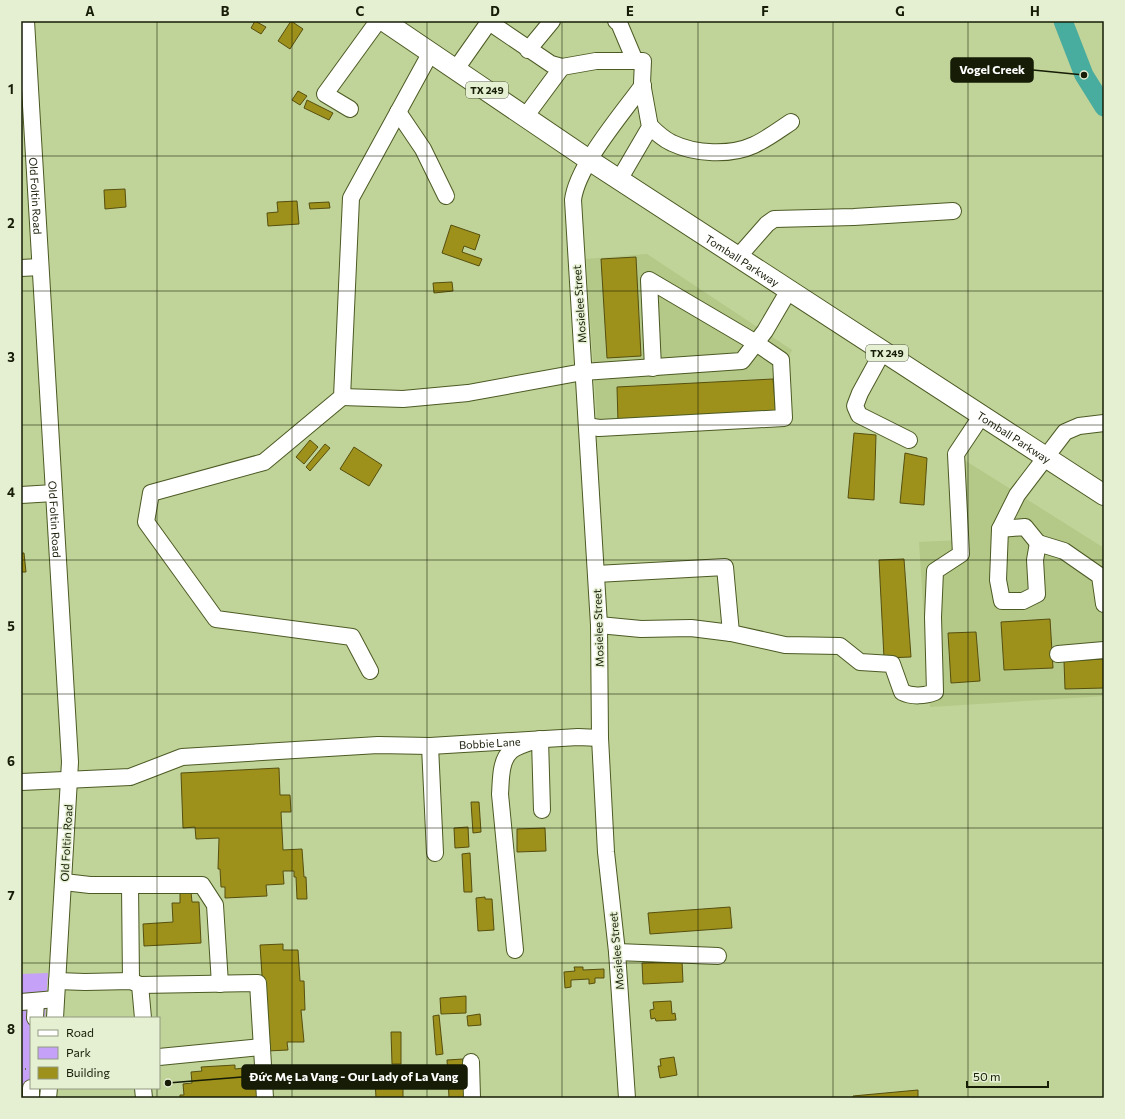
<svg xmlns="http://www.w3.org/2000/svg" width="1125" height="1119" font-family="Commissioner,sans-serif">
	<style>
		.built { fill: #b4c887 }
		.green { fill: #c5a1f8 }
		.lines { fill: none; stroke-linecap: round; stroke-linejoin: round }
		.river { stroke: #48ac9e; stroke-width: 19 }
		.building { fill: #9d901b; stroke: #564f0f }
		.minor-casing { stroke: #4c5a24; stroke-width: 18 }
		.major-casing { stroke: #4c5a24; stroke-width: 22 }
		.path { stroke: #67734b; stroke-width: 2; stroke-dasharray: 1 3; stroke-linecap: butt }
		.minor { stroke: #fff; stroke-width: 16 }
		.major { stroke: #fff; stroke-width: 20 }
		.grid { fill: none; stroke: #161c06; stroke-width: 1; stroke-opacity: 0.55 }
		.labels { text-anchor: middle; dominant-baseline: central; stroke-width: 3; stroke-linejoin: round; paint-order: stroke }
		.shield { fill: #e5efd2; stroke: #545b43; stroke-width: 1 }
		.shield-label { font-size: 10px; font-weight: bold; fill: #161c06 }
		.street-label { font-size: 11px; fill: #161c06; stroke: #e5efd2 }
		.leader { fill: none; stroke: #161c06; stroke-width: 1.5 }
		.callout-dot { fill: #161c06; stroke: #e5efd2; stroke-width: 1.5 }
		.callout { fill: #161c06; stroke: #161c06; stroke-width: 1.5 }
		.callout-label { font-size: 12px; text-anchor: middle; font-weight: bold; fill: #fff }
		.neatline { fill: none; stroke: #161c06; stroke-width: 1.5 }
		.grid-label { font-size: 13px; text-anchor: middle; font-weight: bold; fill: #161c06 }
	</style>
	<rect width="100%" height="100%" fill="#c0d398"/>
	<path class="built" d="M647,254L792,350L787,361L791,423L598,434L586,259Z
		M961,458L1104,548V696L930,707L919,542L964,540Z"/>
	<path class="green" d="M48,973L45,1018H31V1088H40L39,1098H21V974Z"/>
	<g class="lines">
		<path class="river" d="M1063,21L1084,75L1104,107"/>
	</g>
	<path class="building" d="M255,21L266,27L261,34L251,28Z
		M291,21L303,29L290,49L278,41Z
		M298,91L307,96L300,105L292,100Z
		M307,100L333,113L329,120L304,108Z
		M125,189L126,207L105,209L104,190Z
		M297,201L299,224L268,226L267,213L278,212L277,202Z
		M329,202L330,208L310,209L309,203Z
		M451,225L480,235L475,250L464,246L462,252L482,259L479,266L442,253Z
		M636,257L641,356L607,358L601,259Z
		M452,282L453,291L434,293L433,283Z
		M773,379L776,414L618,422L617,387Z
		M854,433L876,435L874,500L848,498Z
		M310,440L318,447L304,464L296,457Z
		M325,444L330,448L310,471L306,467Z
		M354,447L382,465L369,486L340,469Z
		M905,453L927,458L924,505L900,503Z
		M21,553H24L26,572H21Z
		M904,559L911,657L884,658L879,560Z
		M1050,619L1053,668L1004,670L1001,622Z
		M976,632L980,681L951,683L948,633Z
		M1104,659V688L1065,689L1064,661Z
		M279,768L280,795H290L291,812H281L283,850L302,849L304,877H306L307,899H297L296,877H294V871H283L284,884L266,885L267,896L225,898V887H221L220,869H218L219,838L196,839L195,827L183,828L181,773Z
		M471,802H479L481,832L473,833Z
		M468,827L469,847L455,848L454,828Z
		M545,828L546,851L517,852V829Z
		M470,853L472,892H464L462,854Z
		M180,892H191L192,902H199L201,943L144,946L143,924L173,922L172,903H180Z
		M485,897V899H492L494,930L478,931L476,898Z
		M730,907L732,928L650,934L648,913Z
		M283,944V950H298L300,981H304L305,1010H301L304,1042H287L288,1050L267,1051L260,945Z
		M682,961L683,982L643,984L642,963Z
		M574,967H583V970L604,969V978H595V983L589,984V979L571,980V987L565,988L564,972L575,971Z
		M466,996V1013L441,1014L440,998Z
		M671,1001L672,1014L675,1013L676,1020L656,1021L655,1018L651,1019L650,1010L654,1009L653,1002Z
		M480,1014L481,1025L468,1026L467,1016Z
		M439,1015L443,1054L436,1055L433,1016Z
		M391,1032H401V1064H392Z
		M674,1057L677,1075L660,1078L658,1066H661L660,1059Z
		M463,1059L465,1098H449L447,1060Z
		M235,1065V1069L253,1067L254,1078L258,1077L259,1098H180V1095H184L183,1084L192,1083L191,1072L202,1071L201,1067Z
		M403,1069V1098H376L375,1080H372V1071Z
		M918,1090V1098H853V1096Z"/>
	<g class="lines">
		<defs>
			<g id="minor">
				<path id="s1" d="M26,21L70,762L55,1018"/>
				<path d="M616,21L619,23L635,61"/>
				<path d="M528,50L552,21"/>
				<path d="M456,69L489,22L551,64L562,67L596,61H643L642,83L650,127L619,180"/>
				<path d="M350,109L325,94L378,21"/>
				<path d="M398,112L423,149L446,196"/>
				<path d="M525,117L562,67"/>
				<path d="M650,126C657,133 663,139 672,143C695,154 730,156 754,145C767,139 779,130 791,122"/>
				<path d="M738,257L767,224L774,219L854,217L953,211"/>
				<path d="M21,268L40,267"/>
				<path d="M883,351L860,393L855,406L859,415L909,440"/>
				<path d="M342,397L403,399L468,393L583,372L742,361L765,331L789,290"/>
				<path d="M1104,423L1079,426L1065,432L1017,495L1000,529L998,580L1002,601H1023L1037,594L1035,560L1038,543L1064,551L1100,576L1104,604"/>
				<path d="M587,426L599,428L784,418L781,360L756,343L649,280L653,368"/>
				<path d="M21,495L54,493"/>
				<path d="M1000,529L1025,527L1038,543"/>
				<path d="M596,574L725,567L731,633"/>
				<path d="M599,625L641,629L691,628L731,633L785,645L840,646L860,662L892,664L902,692C912,697 925,696 935,692L933,617L935,571L961,554L956,454L982,415"/>
				<path d="M1058,654L1104,650"/>
				<path d="M370,671L352,637L216,619L146,522L151,493L264,462L342,397L351,198L431,52"/>
				<path d="M430,746L435,853"/>
				<path id="s2" d="M21,782L130,777L182,757L378,745L430,746L578,737L600,738"/>
				<path d="M64,882L90,885H202L215,905L220,984"/>
				<path d="M130,885L131,981"/>
				<path d="M515,950L500,794C501,781 500,760 511,751C518,745 532,742 540,739L542,810"/>
				<path d="M617,952L718,956"/>
				<path d="M57,981L85,982L131,981L140,985L143,1018"/>
				<path d="M140,985L258,983L265,1098"/>
				<path d="M21,1002L56,999"/>
				<path d="M35,1018L36,1001"/>
				<path d="M159,1057L262,1047"/>
				<path d="M471,1062L472,1098"/>
				<path d="M143,1088L144,1098"/>
				<path d="M31,1098V1088"/>
				<path d="M48,1098L49,1088"/>
				<path d="M627,1098L617,952L606,852L600,738L599,625L573,200C577,166 622,114 643,85"/>
			</g>
			<g id="major">
				<path id="s3" d="M384,21L589,160L1104,495"/>
			</g>
		</defs>
		<use href="#minor" class="minor-casing"/>
		<use href="#major" class="major-casing"/>
		<path class="path" d="M21,1069H26"/>
		<use href="#minor" class="minor"/>
		<use href="#major" class="major"/>
	</g>
	<path class="grid" d="M157,21V1018M292,21V1098M427,21V1098M562,21V1098M698,21V1098M833,21V1098M968,21V1098M21,156H1104M21,291H1104M21,425H1104M21,560H1104M21,694H1104M21,828H1104M21,963H1104M157,1088V1098"/>
	<g class="labels">
		<g class="shield">
			<rect x="466" y="82" width="42" height="16" rx="3"/>
			<rect x="866" y="345" width="42" height="16" rx="3"/>
		</g>
		<g class="shield-label">
			<text x="487" y="90">TX 249</text>
			<text x="887" y="353">TX 249</text>
		</g>
		<g class="street-label">
			<text stroke="none"><textPath href="#s1" startOffset="175">Old Foltin Road</textPath></text>
			<text stroke="none"><textPath href="#s3" startOffset="431">Tomball Parkway</textPath></text>
			<text transform="translate(579 304) rotate(-94)">Mosielee Street</text>
			<text stroke="none"><textPath href="#s3" startOffset="755">Tomball Parkway</textPath></text>
			<text stroke="none"><textPath href="#s1" startOffset="499">Old Foltin Road</textPath></text>
			<text transform="translate(598 628) rotate(-92)">Mosielee Street</text>
			<text stroke="none"><textPath href="#s2" startOffset="473">Bobbie Lane</textPath></text>
			<text transform="translate(66 843) rotate(-87)">Old Foltin Road</text>
			<text transform="translate(616 951) rotate(-95)">Mosielee Street</text>
		</g>
	</g>
	<path class="leader" d="M1084 75L1033 70M168 1083L242 1077"/>
	<g class="callout-dot">
		<circle cx="1084" cy="75" r="4"/>
		<circle cx="168" cy="1083" r="4"/>
	</g>
	<g class="callout">
		<rect x="951" y="58" width="82" height="24" rx="4"/>
		<rect x="242" y="1065" width="225" height="24" rx="4"/>
	</g>
	<g class="callout-label">
		<text x="992" y="74">Vogel Creek</text>
		<text x="354" y="1081">Đức Mẹ La Vang - Our Lady of La Vang</text>
	</g>
	<rect width="1125" height="1119" fill="none" stroke="#e5efd2" stroke-width="44"/>
	<rect x="30" y="1017" width="130" height="72" fill="#e5efd2" stroke="#929b80"/>
	<rect x="38" y="1030" width="20" height="6" fill="#ffffff" stroke="#929b80"/>
	<text x="66" y="1037" font-size="12" fill="#161c06">Road</text>
	<rect x="38" y="1047" width="20" height="12" fill="#c5a1f8" stroke="#929b80"/>
	<text x="66" y="1057" font-size="12" fill="#161c06">Park</text>
	<rect x="38" y="1067" width="20" height="12" fill="#9d901b" stroke="#929b80"/>
	<text x="66" y="1077" font-size="12" fill="#161c06">Building</text>
	<path d="M967 1081v6h81v-6" fill="none" stroke="#161c06" stroke-width="2"/>
	<text x="973" y="1081" font-size="12" fill="#161c06" stroke="#e5efd2" stroke-width="3" paint-order="stroke">50 m</text>
	<rect x="22" y="22" width="1081" height="1075" class="neatline"/>
	<g class="grid-label">
		<text x="90" y="16">A</text>
		<text x="225" y="16">B</text>
		<text x="360" y="16">C</text>
		<text x="495" y="16">D</text>
		<text x="630" y="16">E</text>
		<text x="765" y="16">F</text>
		<text x="900" y="16">G</text>
		<text x="1035" y="16">H</text>
		<text x="11" y="94">1</text>
		<text x="11" y="228">2</text>
		<text x="11" y="362">3</text>
		<text x="11" y="497">4</text>
		<text x="11" y="631">5</text>
		<text x="11" y="766">6</text>
		<text x="11" y="900">7</text>
		<text x="11" y="1034">8</text>
	</g>
</svg>
